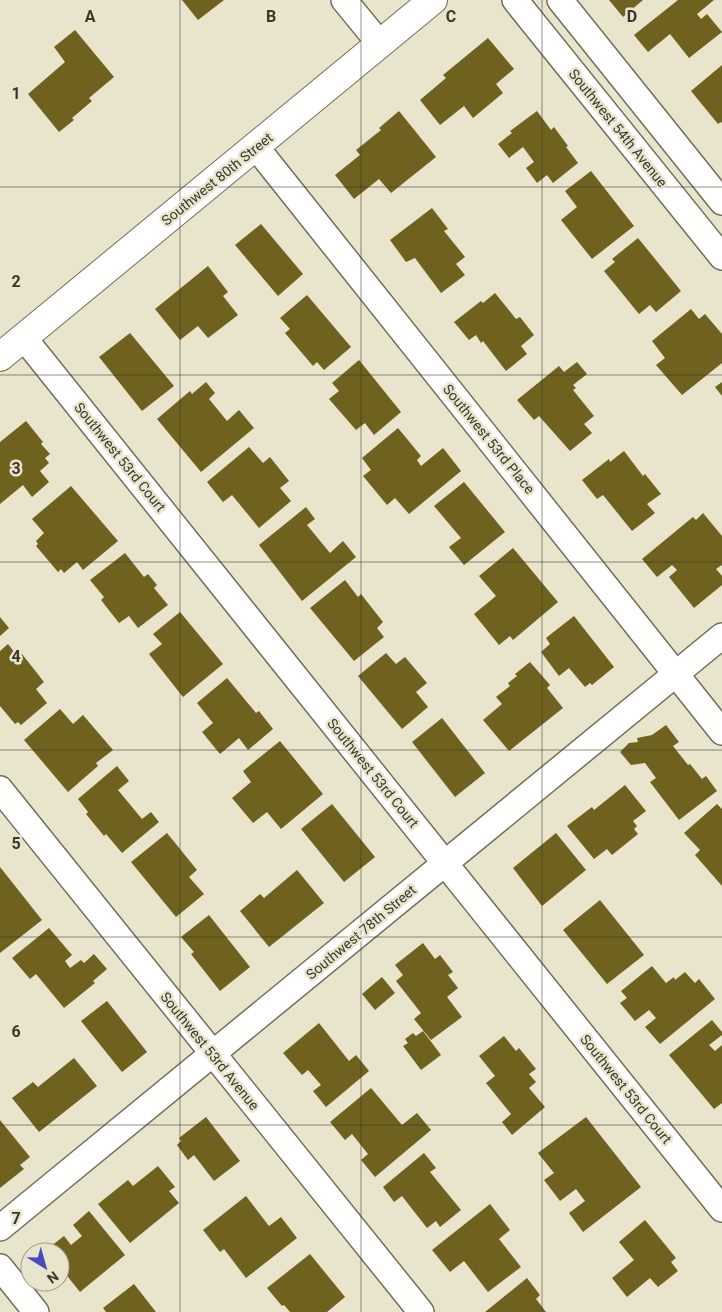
<svg xmlns="http://www.w3.org/2000/svg" width="722" height="1312" font-family="Roboto,sans-serif">
	<style>
		.building { fill: #6f611e }
		.lines { fill: none; stroke-linecap: round; stroke-linejoin: round }
		.street-casing { stroke: #726e59; stroke-width: 28 }
		.secondary-casing { stroke: #726e59; stroke-width: 30 }
		.street { stroke: #fff; stroke-width: 25 }
		.secondary { stroke: #fff; stroke-width: 28 }
		.grid { fill: none; stroke: #39372e; stroke-width: 1; stroke-opacity: 0.55 }
		.labels { text-anchor: middle; dominant-baseline: central; stroke-width: 5; stroke-linejoin: round; paint-order: stroke }
		.street-label { font-size: 14px; fill: #39372e; stroke: #e9e4cc }
		.grid-label { font-size: 16px; text-anchor: middle; font-weight: bold; fill: #39372e; stroke: #e9e4cc; stroke-width: 5; stroke-linejoin: round; paint-order: stroke }
	</style>
	<rect width="100%" height="100%" fill="#e9e4cc"/>
	<path class="building" d="M182,0H224L198,20Z
		M609,0H643L623,17Z
		M678,0H714L697,14L701,19L707,14L722,32L689,58L670,34L648,52L634,35Z
		M75,30L114,77L89,98L92,101L72,118L74,120L59,132L28,94L65,62L54,47Z
		M488,38L514,69L496,84L503,93L473,118L464,106L440,125L420,100L446,78L443,75Z
		M722,65V123L721,122L718,124L691,91Z
		M399,111L436,157L391,193L379,179L354,199L335,175L360,155L356,150L381,130L379,128Z
		M537,111L551,130L554,127L568,146L566,147L578,163L553,183L547,175L537,183L526,168L534,162L523,147L509,158L498,144L512,133L510,131Z
		M591,171L634,226L592,259L561,220L577,207L565,191Z
		M432,208L448,229L444,231L465,257L456,264L465,275L441,293L415,258L406,262L390,240Z
		M261,224L303,274L278,296L235,245Z
		M638,238L681,291L656,312L650,305L639,314L604,271L615,262L612,259Z
		M208,266L228,292L223,296L238,315L208,338L198,326L180,340L155,309Z
		M495,293L516,319L520,317L534,335L521,346L527,354L506,371L483,341L481,343L476,335L469,340L454,322L481,301L483,303Z
		M307,295L351,347L324,370L317,362L313,366L285,333L290,329L280,318Z
		M691,309L699,319L705,314L722,334V363L682,395L656,365L665,358L652,341Z
		M130,333L174,386L142,411L99,357Z
		M359,360L401,412L374,435L365,423L356,430L329,399L339,391L332,383Z
		M577,362L587,374L573,385L576,388L573,390L594,416L584,424L592,433L570,451L539,416L534,420L517,400L559,366L564,372Z
		M206,382L215,393L209,399L227,421L239,410L254,428L201,472L157,419L190,391L192,394Z
		M722,382V396L715,387Z
		M26,421L43,442L41,444L50,454L45,458L49,463L40,471L49,482L32,497L23,485L0,504V442Z
		M398,428L421,456L417,460L421,466L443,448L461,471L409,514L395,498L387,505L363,476L371,470L362,458Z
		M249,447L263,463L270,457L289,481L280,488L291,501L259,528L232,495L223,502L207,482Z
		M624,451L643,476L645,474L661,494L647,504L655,513L632,531L603,495L597,499L582,480L609,459L610,462Z
		M464,482L505,532L464,565L449,547L461,538L434,506Z
		M71,486L118,541L83,570L77,562L64,573L61,569L58,572L36,546L38,544L36,541L44,533L32,519Z
		M306,507L315,519L307,525L330,553L343,541L356,557L302,601L259,545Z
		M703,513L722,536V565L716,569L722,576V585L694,608L669,577L677,570L672,565L657,577L642,559L693,517L696,520Z
		M513,548L558,602L513,640L510,636L499,645L474,614L496,596L479,576Z
		M125,553L144,577L148,574L157,585L154,588L168,605L138,628L129,616L119,623L101,600L104,597L90,580Z
		M345,580L358,597L361,594L383,622L377,628L384,637L354,661L310,608Z
		M180,612L223,664L183,697L149,654L162,644L153,634Z
		M574,616L614,667L592,685L590,683L585,687L569,668L559,676L541,652L550,644L546,638Z
		M0,617L9,628L0,636Z
		M8,644L18,657L22,654L44,682L36,689L47,703L21,725L18,722L15,724L0,706V651Z
		M386,653L396,664L405,657L427,683L416,692L428,707L402,729L358,676Z
		M530,662L550,685L547,688L563,708L509,751L483,720L502,704L496,697L510,686L508,683L517,676L515,674Z
		M227,678L256,713L259,711L273,729L248,750L239,738L220,754L202,732L213,723L197,703Z
		M60,709L73,724L83,715L113,750L96,763L98,766L68,792L24,740Z
		M442,718L485,773L455,797L412,742Z
		M666,725L679,742L673,746L688,765L690,764L702,779L706,776L717,791L679,820L650,782L656,778L645,763L631,765L620,752L629,743L638,742L637,738L652,735Z
		M280,741L323,794L281,829L267,812L253,823L232,798L251,782L243,771Z
		M117,766L129,781L118,790L142,819L151,812L159,822L122,853L106,834L104,836L86,814L88,812L78,799Z
		M625,785L646,811L633,821L637,826L634,829L638,834L612,855L607,849L594,859L567,826L592,807L594,810Z
		M332,804L375,857L344,882L301,829Z
		M717,804L722,809V886L695,855L700,850L684,833Z
		M167,833L197,870L189,877L204,894L176,917L131,862Z
		M556,833L586,870L542,906L513,868Z
		M0,867L42,920L0,953Z
		M297,870L324,903L269,947L240,911L260,894L264,898Z
		M600,900L644,955L607,984L563,930Z
		M209,915L250,967L220,991L191,954L194,952L181,937Z
		M49,928L72,955L65,961L70,968L81,960L84,963L94,954L107,969L93,981L95,983L64,1008L36,974L30,979L12,958Z
		M423,943L435,959L440,955L453,972L448,975L458,988L447,997L462,1017L431,1040L414,1019L421,1013L396,981L403,975L395,965Z
		M652,966L666,983L674,977L675,980L685,972L695,983L699,979L715,999L660,1044L645,1027L656,1018L649,1010L635,1021L620,1003L627,998L621,991Z
		M382,977L395,993L375,1010L362,994Z
		M107,1001L147,1052L122,1072L81,1021Z
		M712,1020L722,1032V1035L709,1045L715,1051L722,1045V1103L714,1109L669,1055Z
		M319,1023L349,1061L356,1055L369,1071L326,1107L313,1091L321,1085L308,1070L302,1075L283,1053Z
		M423,1031L441,1055L421,1070L403,1046L408,1043L405,1039L413,1033L416,1036Z
		M504,1036L516,1051L519,1048L536,1069L529,1074L536,1082L529,1088L545,1107L512,1135L502,1122L511,1114L486,1083L495,1076L479,1056Z
		M74,1058L97,1086L39,1132L12,1098L33,1082L38,1087Z
		M371,1088L402,1125L417,1113L431,1130L375,1177L361,1160L368,1154L352,1134L345,1140L330,1122Z
		M206,1117L240,1161L214,1181L194,1155L188,1160L177,1145L181,1141L179,1138Z
		M586,1117L641,1187L583,1232L569,1213L585,1201L576,1189L560,1201L544,1180L554,1173L538,1153Z
		M0,1120L30,1157L20,1165L24,1169L0,1188Z
		M424,1153L436,1168L430,1172L461,1210L440,1227L436,1221L427,1228L402,1196L394,1202L383,1187Z
		M158,1166L175,1187L169,1191L179,1203L130,1243L98,1204L128,1180L133,1186Z
		M246,1196L269,1226L281,1217L297,1238L246,1278L224,1249L220,1252L203,1230Z
		M490,1204L510,1230L499,1239L521,1267L488,1292L464,1261L450,1272L432,1250Z
		M89,1211L125,1255L80,1292L60,1267V1252H48L46,1250L64,1236L71,1245L82,1236L73,1225Z
		M645,1220L676,1258L671,1262L678,1271L658,1287L650,1278L627,1297L612,1278L634,1260L619,1242Z
		M310,1254L345,1297L327,1312H290L284,1305L282,1306L267,1288Z
		M527,1278L540,1295L536,1299L546,1312H485Z
		M134,1284L156,1312H106L103,1308Z"/>
	<g class="lines">
		<defs>
			<path id="street" d="M344,0L380,44
				M515,0L722,257
				M560,0L722,202
				M256,147L722,732
				M24,338L722,1209
				M0,789L421,1312
				M0,1228L722,636
				M0,1267L36,1312"/>
			<path id="secondary" d="M0,357L433,0"/>
		</defs>
		<use href="#street" class="street-casing"/>
		<use href="#secondary" class="secondary-casing"/>
		<use href="#street" class="street"/>
		<use href="#secondary" class="secondary"/>
	</g>
	<path class="grid" d="M180,0V1312M361,0V1312M542,0V1312M0,187H722M0,375H722M0,562H722M0,750H722M0,937H722M0,1125H722"/>
	<g class="labels">
		<g class="street-label">
			<text transform="translate(618 128) rotate(51)">Southwest 54th Avenue</text>
			<text transform="translate(217 179) rotate(-39)">Southwest 80th Street</text>
			<text transform="translate(489 439) rotate(51)">Southwest 53rd Place</text>
			<text transform="translate(120 457) rotate(51)">Southwest 53rd Court</text>
			<text transform="translate(373 773) rotate(51)">Southwest 53rd Court</text>
			<text transform="translate(361 932) rotate(-40)">Southwest 78th Street</text>
			<text transform="translate(210 1051) rotate(51)">Southwest 53rd Avenue</text>
			<text transform="translate(626 1089) rotate(51)">Southwest 53rd Court</text>
		</g>
	</g>
	<g class="grid-label">
		<text x="90" y="22">A</text>
		<text x="271" y="22">B</text>
		<text x="451" y="22">C</text>
		<text x="632" y="22">D</text>
		<text x="16" y="99">1</text>
		<text x="16" y="287">2</text>
		<text x="16" y="474">3</text>
		<text x="16" y="662">4</text>
		<text x="16" y="849">5</text>
		<text x="16" y="1037">6</text>
		<text x="16" y="1224">7</text>
	</g>
	<g transform="translate(45 1267) rotate(143)"><circle r="24" fill="#e9e4cc" stroke="#a39f8d"/>
	<path d="M0-4L9 19L0 12L-9 19Z" fill="#4a4ac0"/>
	<text y="-8" font-size="14" font-weight="bold" text-anchor="middle" fill="#39372e">N</text>
	</g>
</svg>
